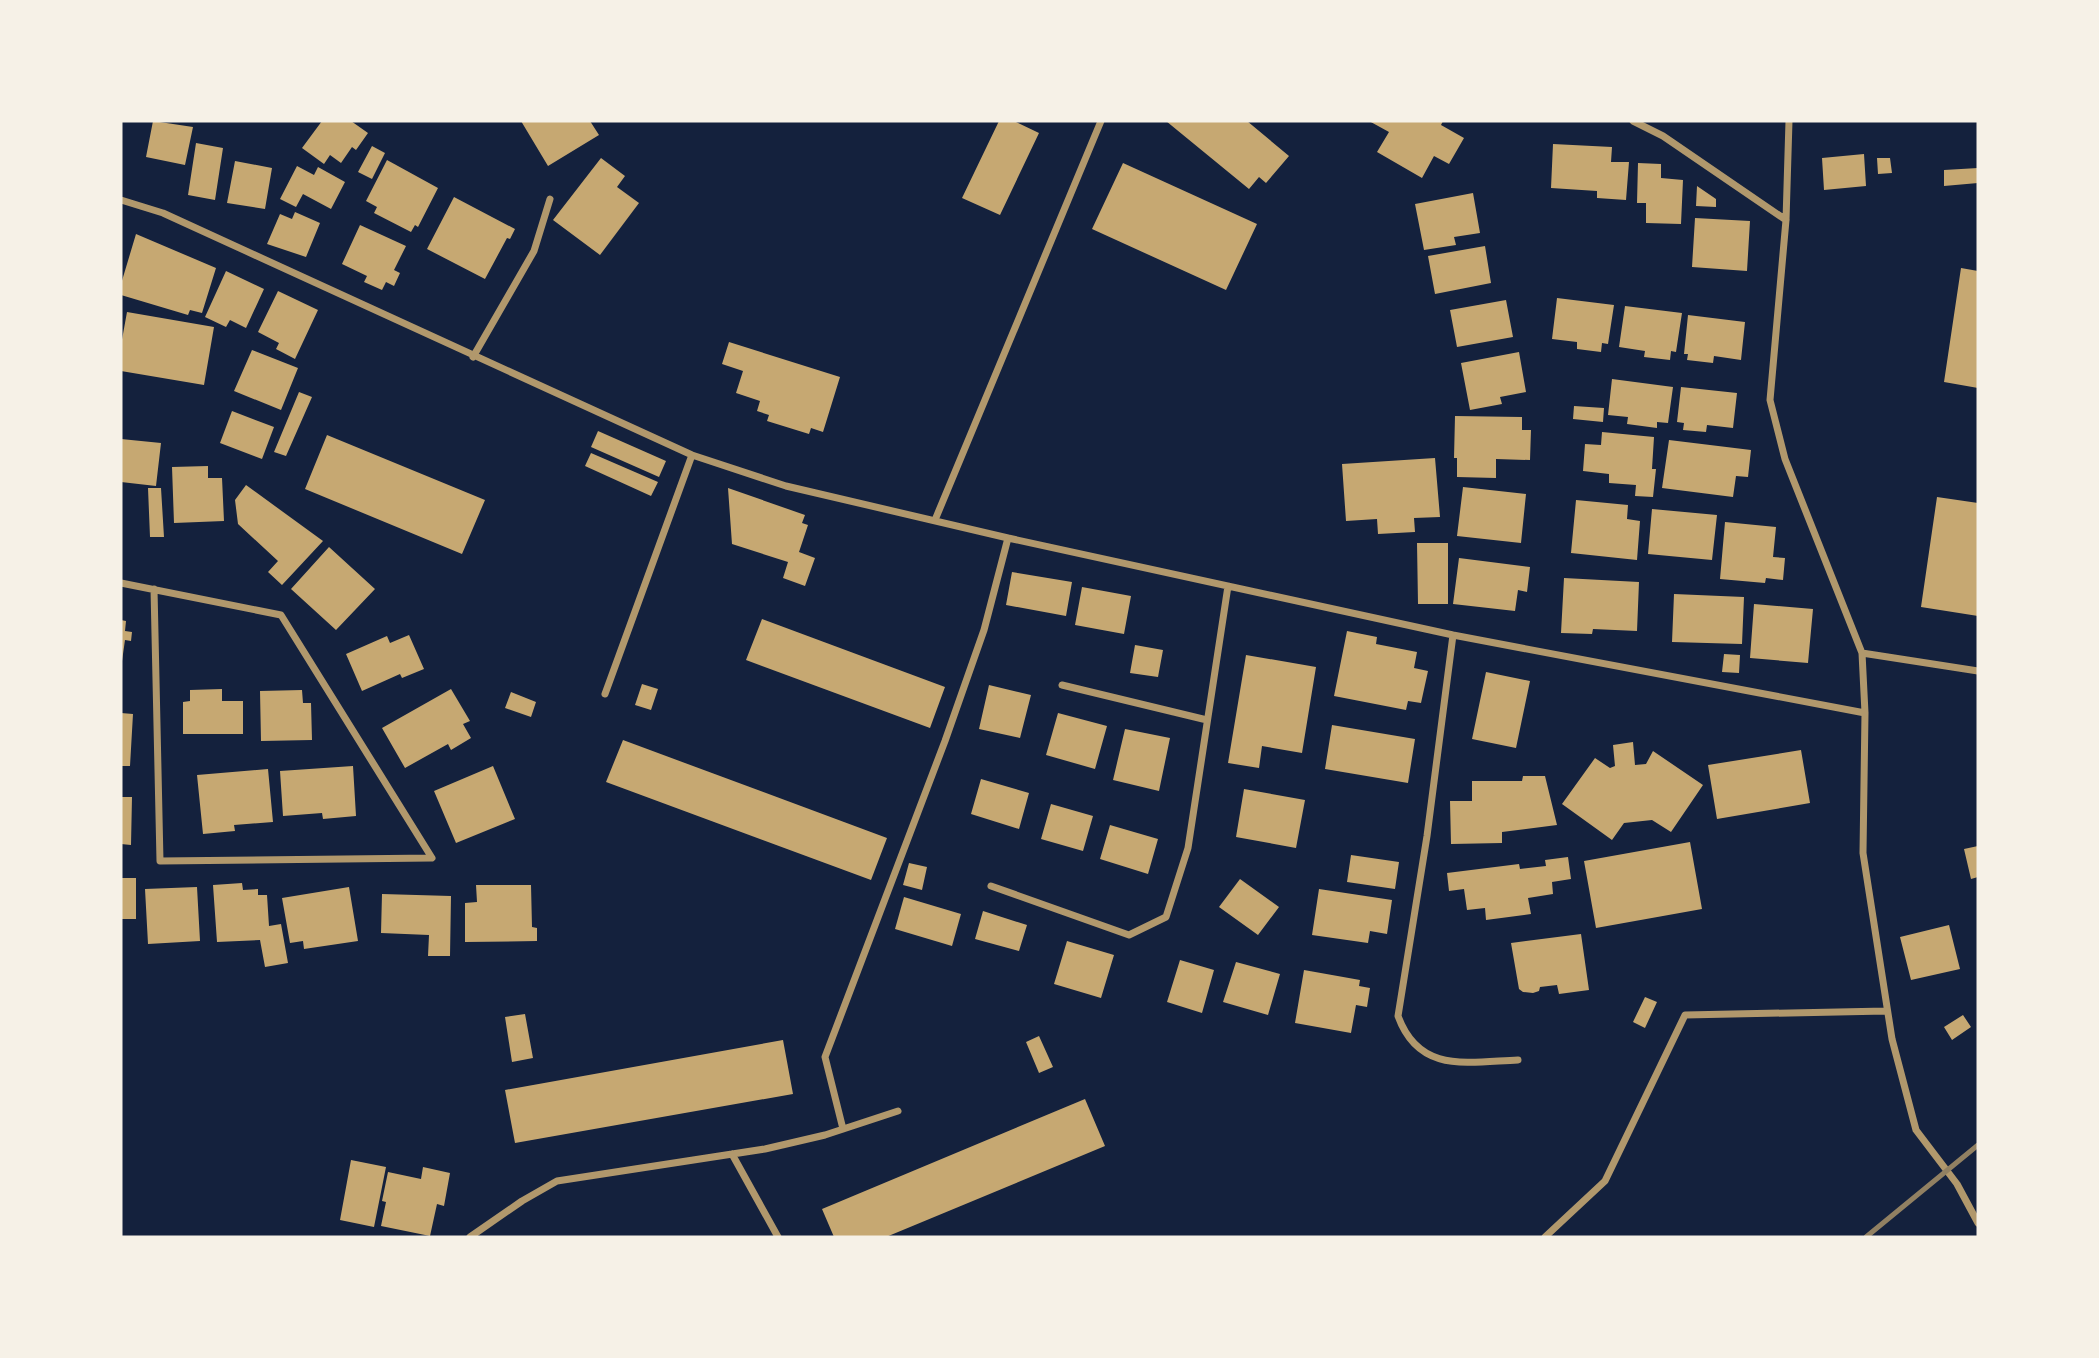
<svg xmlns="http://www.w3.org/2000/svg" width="2099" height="1358" font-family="Jost,sans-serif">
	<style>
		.building { fill: #c6a872 }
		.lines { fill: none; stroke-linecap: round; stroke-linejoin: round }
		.minor { stroke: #b1986c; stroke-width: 7 }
		.rail { stroke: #918062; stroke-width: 5 }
	</style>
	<rect width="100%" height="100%" fill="#14213d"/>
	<path class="building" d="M153,121L193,127L185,165L146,157Z
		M322,121H351L368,133L356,150L352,147L341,163L330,155L324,164L302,148Z
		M521,121H590L599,135L548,166Z
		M999,121H1014L1039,133L1000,215L962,198Z
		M1166,121H1247L1289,156L1266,183L1259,177L1249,189Z
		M1369,121H1443L1441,125L1464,138L1449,164L1434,156L1422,178L1377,152L1389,132Z
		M196,143L223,148L215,200L188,195Z
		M1553,144L1612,147L1611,162H1629L1626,200L1597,198V191L1551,188Z
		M372,146L385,153L372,179L358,172Z
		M1864,154L1866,186L1824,190L1822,158Z
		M601,158L625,176L617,187L639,203L600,255L553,220Z
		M1877,158H1890L1892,173L1878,174Z
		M387,160L438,188L418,227L415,225L411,232L374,213L377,207L366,201Z
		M235,161L272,168L265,209L227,203Z
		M1123,163L1257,224L1226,290L1092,229Z
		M1638,163L1661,164V178L1683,180L1681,224L1646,223V203H1637Z
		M297,166L314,175L318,167L345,182L331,209L303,194L296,207L280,199Z
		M1978,168V183L1944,186V170Z
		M1697,186L1716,199V207L1696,206Z
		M1473,193L1480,233L1454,237L1456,245L1424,250L1415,204Z
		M454,197L515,229L510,239L507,238L485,279L427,249Z
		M295,212L320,223L306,257L267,244L280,214L292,219Z
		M1695,218L1750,221L1747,271L1692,267Z
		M360,225L406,246L394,270L400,273L394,286L386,282L382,290L364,282L367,276L342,264Z
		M136,234L216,268L202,313L190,310L188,315L121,295V284Z
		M1485,246L1491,283L1435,294L1428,256Z
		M1961,268L1978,271V388L1944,382Z
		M226,271L264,289L246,328L230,320L226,327L205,317Z
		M278,291L318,310L295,359L276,349L279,343L258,332Z
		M1557,298L1614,305L1608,344L1602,343L1601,352L1577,349V342L1552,339Z
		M1506,300L1513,337L1457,347L1450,310Z
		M1625,306L1682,313L1676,352L1671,351L1670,360L1644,357L1645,351L1619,347Z
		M127,312L214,327L204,385L121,371V345Z
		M1688,315L1745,322L1741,360L1714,356L1713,363L1687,360L1688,354H1684Z
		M729,342L840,377L823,432L811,428L809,434L767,421L769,415L757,411L760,401L736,393L743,371L722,364Z
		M252,350L298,368L281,410L234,391Z
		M1519,352L1526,392L1500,397L1502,404L1470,410L1461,363Z
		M1612,379L1673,387L1668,423L1657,422V428L1627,424L1628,417L1608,415Z
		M1681,387L1737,393L1733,428L1707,425L1706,432L1683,430L1684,423L1677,422Z
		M299,392L312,397L286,456L274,452Z
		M1574,406L1604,408L1603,422L1573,419Z
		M232,411L274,427L262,459L220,443Z
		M1455,416L1522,417V430H1531L1530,460L1496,459V478L1457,477V458H1454Z
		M598,431L666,461L659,477L591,447Z
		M1602,432L1654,437L1652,469H1656L1653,497L1635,496L1636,485L1609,483V474L1583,471L1585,444L1601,445Z
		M327,435L485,500L462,554L305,489Z
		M121,439L161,443L156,486L121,482Z
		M1669,440L1751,450L1748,477L1736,476L1733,497L1662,488Z
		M591,453L658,482L651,496L585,466Z
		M1435,458L1440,517L1414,518L1415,532L1378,534L1377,519L1346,521L1342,464Z
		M208,466V478H222L224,521L174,523L172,467Z
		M246,485L323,541L282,585L268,572L278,561L238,524L235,500Z
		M1463,487L1526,494L1521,543L1457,536Z
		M148,488H161L164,537H150Z
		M728,488L805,515L802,523L808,525L799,552L815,558L805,586L783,578L788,562L732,544Z
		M1937,497L1978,503V616L1921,607Z
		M1576,500L1628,505L1627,519L1640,521L1637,560L1571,553Z
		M1652,509L1717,515L1712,560L1648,554Z
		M1725,522L1776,527L1773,557L1785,558L1783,580L1766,578L1765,583L1720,579Z
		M1417,543H1448V604H1418Z
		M329,547L375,589L336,630L291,589Z
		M1459,558L1530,567L1527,592L1518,590L1515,611L1453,604Z
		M1012,572L1072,582L1066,616L1006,605Z
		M1564,578L1639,582L1637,631L1593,629L1592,634L1561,633Z
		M1082,587L1131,596L1124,634L1075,625Z
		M1674,594L1744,597L1742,644L1672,642Z
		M1754,604L1813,609L1808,663L1750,658Z
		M762,619L945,687L930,728L746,660Z
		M121,620L126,621L125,631L132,632L131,641L125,640L122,661Z
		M1347,631L1377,637L1376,644L1417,652L1414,668L1428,671L1421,703L1408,701L1406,710L1334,696Z
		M409,635L424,669L402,678L400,674L362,691L346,654L387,636L390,643Z
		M1135,645L1163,650L1158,677L1130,673Z
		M1724,654L1740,655L1739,673L1722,672Z
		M1246,655L1316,667L1302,753L1262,746L1259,768L1228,763Z
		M1486,672L1530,681L1516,748L1472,739Z
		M642,684L658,689L651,710L635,705Z
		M989,685L1031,695L1020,738L979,729Z
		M222,689V701H243V734H183V702L190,701V690Z
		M451,689L470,721L463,724L471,738L451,750L448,744L405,768L382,728Z
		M302,690L303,703H311L312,740L261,741L260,691Z
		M511,692L536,702L531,717L505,708Z
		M121,713L133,714L130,766H121Z
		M1058,713L1107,726L1095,769L1046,755Z
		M1332,725L1415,739L1408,783L1325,769Z
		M1125,729L1170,738L1159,791L1113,780Z
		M623,740L887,838L871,880L606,782Z
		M1633,742L1635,765L1646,764L1653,751L1703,785L1671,832L1652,820L1624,823L1612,840L1562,804L1595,758L1610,768L1615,766L1613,745Z
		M1801,750L1810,803L1717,819L1708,765Z
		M353,766L356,816L323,819L322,813L283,816L280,771Z
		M493,766L515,819L456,843L434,791Z
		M268,769L273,822L234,825L235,831L203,834L197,775Z
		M1523,776H1545L1557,825L1502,832V843L1451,844L1450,801H1472V781H1522Z
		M981,779L1029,793L1019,829L971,814Z
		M1244,789L1305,800L1296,848L1236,837Z
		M121,797H132L131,845L121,844Z
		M1051,804L1093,816L1083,851L1041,839Z
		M1110,825L1158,839L1148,874L1100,859Z
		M1690,842L1702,909L1596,928L1584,861Z
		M1978,846V877L1971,879L1964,849Z
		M1351,855L1399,862L1395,889L1347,882Z
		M1568,857L1571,879L1552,882L1553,894L1528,898L1531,914L1486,920L1485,908L1467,910L1464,889L1449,891L1447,873L1519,864L1520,869L1546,866L1545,860Z
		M909,863L927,867L922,890L903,885Z
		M121,878H136V919H121Z
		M1240,879L1279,907L1258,935L1219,907Z
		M242,883L243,890L258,889V895H267L269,926L281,924L288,963L265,967L260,940L217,942L213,885Z
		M476,885H531L532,927L537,928V941L465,942V903L477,902Z
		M197,887L200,941L148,944L145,889Z
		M349,887L358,941L304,949L303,941L290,943L282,898Z
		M1319,889L1392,900L1387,934L1370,931L1368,943L1312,935Z
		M382,894L451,896L450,956H428L429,935L381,933Z
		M904,897L961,914L952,946L895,929Z
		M983,911L1027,925L1019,951L975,939Z
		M1949,925L1960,969L1911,980L1900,937Z
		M1581,934L1589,990L1559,994L1557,985L1540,987L1539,991L1533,993L1523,992L1519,989L1511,943Z
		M1067,941L1114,955L1101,998L1054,984Z
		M1180,960L1214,970L1202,1013L1167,1002Z
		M1236,962L1280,974L1268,1015L1223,1002Z
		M1304,970L1360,980L1359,986L1370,988L1367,1007L1356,1005L1351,1033L1295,1023Z
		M1645,997L1657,1002L1645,1028L1633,1022Z
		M525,1014L533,1058L512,1062L505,1017Z
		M1963,1015L1971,1027L1952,1040L1944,1027Z
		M1039,1036L1053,1067L1039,1073L1026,1042Z
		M783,1040L793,1094L515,1143L505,1090Z
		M1085,1099L1105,1146L886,1237H834L822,1209Z
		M351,1160L386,1167L374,1227L340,1220Z
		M423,1167L450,1173L444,1206L437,1204L430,1236L381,1226L386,1202L382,1201L388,1172L421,1179Z"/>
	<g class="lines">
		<path class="minor" d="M1633,121L1663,136L1786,220
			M1789,121L1786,220L1770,400L1785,459L1862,653L1865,713L1863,853L1892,1039L1916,1130L1957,1184L1978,1223
			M121,200L163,213L692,455L786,486L1008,538L1453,635L1865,713
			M473,357L534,251L550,199
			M935,520L1101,121
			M121,583L281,615L432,858L160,861L154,589
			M1453,635L1427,836L1398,1016C1419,1074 1468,1062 1518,1060
			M1862,653L1978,671
			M1062,685L1207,720
			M605,694L692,455
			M991,886L1129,935L1166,917L1188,848L1228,586
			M843,1129L825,1057L945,741L984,630L1008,538
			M732,1154L778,1237
			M470,1237L522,1201L557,1181L765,1149L825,1135L898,1111
			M1545,1237L1605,1181L1685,1015L1886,1011"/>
		<path class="rail" d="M1866,1237L1978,1145"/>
	</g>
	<rect width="2099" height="1358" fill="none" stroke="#f6f1e7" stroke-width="245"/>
</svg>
